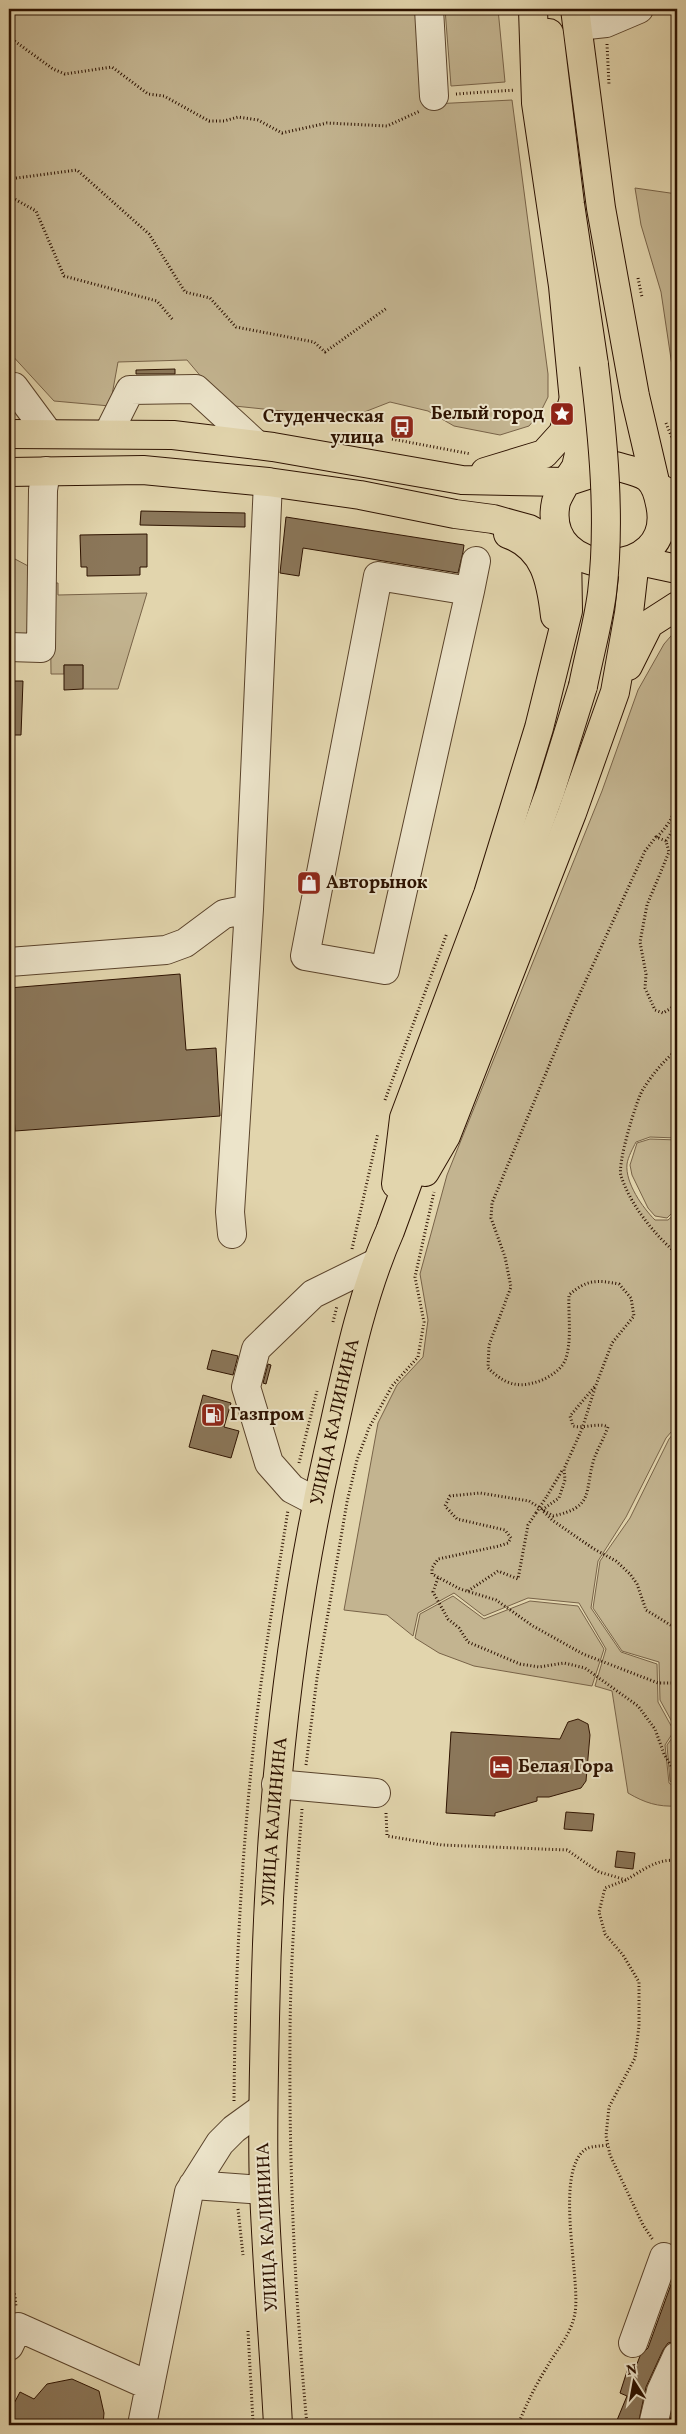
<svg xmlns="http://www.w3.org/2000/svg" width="686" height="2434" font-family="Vollkorn,serif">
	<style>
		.green { fill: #c3b490; stroke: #786348 }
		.building { fill: #8b775a; stroke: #2d1200 }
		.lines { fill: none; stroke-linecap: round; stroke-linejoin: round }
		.minor-casing { stroke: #5a432b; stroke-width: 30 }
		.major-casing { stroke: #2d1200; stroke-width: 30 }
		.path { stroke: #2d1200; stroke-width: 3; stroke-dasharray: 1 2.5; stroke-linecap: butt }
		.minor { stroke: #ece4ca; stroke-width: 28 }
		.major { stroke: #e2d5ad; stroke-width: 28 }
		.major-bridge-casing { stroke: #2d1200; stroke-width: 30; stroke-linecap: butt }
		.path-bridge { stroke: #2d1200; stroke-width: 3; stroke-dasharray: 1 2.5; stroke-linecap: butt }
		.major-bridge { stroke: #e2d5ad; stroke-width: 28 }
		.labels { text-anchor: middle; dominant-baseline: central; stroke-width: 4; stroke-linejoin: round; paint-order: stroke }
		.poi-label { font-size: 18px; font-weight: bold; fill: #2d1200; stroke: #ece4ca; text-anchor: start }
		.street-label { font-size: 18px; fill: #2d1200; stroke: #ece4ca }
	</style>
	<rect width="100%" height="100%" fill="#e2d5ad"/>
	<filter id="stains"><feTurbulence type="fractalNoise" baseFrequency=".004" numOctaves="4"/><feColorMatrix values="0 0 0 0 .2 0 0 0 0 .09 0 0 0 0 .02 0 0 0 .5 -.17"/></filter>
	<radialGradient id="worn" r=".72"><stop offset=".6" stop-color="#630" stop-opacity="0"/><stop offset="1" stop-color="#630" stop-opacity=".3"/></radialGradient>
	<path class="green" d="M9,9H424L433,104L512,100L548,374V397L540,413L529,426L500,435L454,426L428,411L390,402L349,418L225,405L187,360L118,362L110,406L54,401L9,352Z
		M445,9H498L505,82L451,86Z
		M635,188L677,194V399L661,292L641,225Z
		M9,559H15L30,567L29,634L9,637Z
		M50,583H58V595L147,593L118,689H83V665H64V674H51Z
		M677,629V1138L650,1137L636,1142C633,1148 628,1157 627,1164C625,1183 643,1208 655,1220H668L677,1212V1425L666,1438L626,1517L598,1561L591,1608L621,1652L657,1664L658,1702L674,1731L665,1745L669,1783L677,1789V1806C658,1807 645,1803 628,1793L612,1691L595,1686L606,1649L579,1603L528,1598L484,1616L454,1593L418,1613L413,1636L387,1615L344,1610L378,1423L397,1385L423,1357L428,1320L420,1274L447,1175L602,791L638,690L664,644Z
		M650,1139L677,1140V1208L667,1218L655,1216L648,1208L632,1175L630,1165L637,1143Z
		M677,1429V1787L670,1781L667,1745L677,1731L660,1700L659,1662L622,1651L593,1608L600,1561L630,1518L669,1439Z
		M453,1596L484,1619L530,1601L578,1606L604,1649L592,1686L474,1666L439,1653L415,1638L420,1614Z"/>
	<path class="building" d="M175,369V374H136V370Z
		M141,511L245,513V527L140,525Z
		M286,517L464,545L463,552L458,573L303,548L299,576L280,573Z
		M147,534V567H140V575L87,576V567H81L80,535Z
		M64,665H83V689L64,690Z
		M9,681H23L21,735H9Z
		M180,974L186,1050L216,1048L220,1116L15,1131L9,1040V988Z
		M212,1350L238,1356L233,1375L207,1369Z
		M268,1364L271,1365L266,1384L263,1383Z
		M203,1395L231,1403L224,1427L239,1431L231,1458L189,1447Z
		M578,1719L588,1724L590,1735L586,1781L581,1788L549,1797H537V1801L495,1813V1816L446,1813L451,1732L560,1739L568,1722Z
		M566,1812L594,1814L592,1831L564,1829Z
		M617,1851L635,1853L633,1869L615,1867Z
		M673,2279L677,2280V2341L668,2343L663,2350L646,2387L638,2425H615L627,2396L620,2393L628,2368L635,2369L640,2356L648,2348Z
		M72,2379L99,2391L104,2413L103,2425H9V2413L20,2392L34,2399L47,2384Z
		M677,2393V2425H669L676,2396Z"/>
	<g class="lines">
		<defs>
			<path id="minor" d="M429,9L434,96
				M578,26L606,23L639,9
				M9,388L14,387L48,433
				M108,434L130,390L196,389L257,445
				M470,591L378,576L305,956L385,970L470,591L476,561
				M9,647L41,648L43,490L46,471
				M9,962L166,950L185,943L224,914L249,909
				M232,1234L230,1212L249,909L268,482
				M317,1502L292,1489L269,1463L246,1387L256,1349L313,1294L376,1263
				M276,1784L376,1793
				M193,2185L264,2190
				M633,2343L664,2257L677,2264
				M9,2346L18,2327L150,2386
				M142,2425L189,2192L220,2143L234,2129L263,2108
				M653,2425L661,2391L677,2356"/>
			<g id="major">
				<path d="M575,9L601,208L635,396L656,486L677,498"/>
				<path d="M549,33L570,204L594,365"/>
				<path d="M9,434L173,435L273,447L462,480L566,482L576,467L579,454L563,286L536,103L533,9"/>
				<path d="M615,466C643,474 654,473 660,504C678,584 539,582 556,502C558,496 563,488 566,482Z"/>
				<path d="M9,472L143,470L268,482L360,495L455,514L493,519L529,529L567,550L568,611L539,728L488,894L404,1118L396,1184"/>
				<path d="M485,472L544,454L563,433L573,402"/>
				<path d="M508,534C545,547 551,581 555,616"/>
				<path d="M628,666L649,624L677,606"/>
				<path d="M425,1172L446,1136L572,813L615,692L629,613L635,560L677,569"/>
				<path id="s1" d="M278,2425C274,2347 267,2268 264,2189C262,2132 264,2076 265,2019C268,1829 286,1639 328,1453C345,1378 359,1301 390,1231L550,792L583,686"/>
			</g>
		</defs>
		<use href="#minor" class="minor-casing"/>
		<use href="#major" class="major-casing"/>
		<path class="path" d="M9,37L53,69L65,74L112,67L148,94L164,96L209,121H224L238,117L258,120L282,133L327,123L387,126L420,111
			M607,44L609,85
			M456,94L515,90
			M9,179L77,170L149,234L185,292L210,298L236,327L314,342L325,352L387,308
			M9,196L36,211L64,276L157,301L173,320
			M638,278L642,297
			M666,423L677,450
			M392,439L471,454
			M657,837C685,808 672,799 677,764
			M666,841L677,823
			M677,999L673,1007L663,1013L655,1010L645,988L646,974L640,942L647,905L669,852L666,841L656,837L645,851L571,1013L492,1203L491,1218L505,1257L511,1287L489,1345L488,1368C495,1375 504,1382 514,1384C531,1388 561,1375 566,1358C572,1339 568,1314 569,1295C587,1279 597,1280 619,1284L631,1298L634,1316L612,1343L596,1385L570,1416L573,1426C585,1429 598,1422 608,1427C604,1438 598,1448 594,1459C584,1492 595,1507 553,1516L529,1501L480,1493L450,1496L445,1506L457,1519L505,1530L511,1538L508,1543L499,1546L438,1559L432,1568V1574L460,1589L496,1600L533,1626L583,1654L658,1683H677
			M677,1050C664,1060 651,1076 642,1091C636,1102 617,1164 621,1176C631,1206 654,1234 677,1254
			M385,1100L447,933
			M352,1249L378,1133
			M333,1322L337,1306
			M595,1388L582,1429L564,1469L565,1480L559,1498L542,1510L552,1520L594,1549L616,1561L630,1574L637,1584L646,1610L677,1629
			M299,1463L317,1391
			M547,1496L563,1469
			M438,1578L433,1592L448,1619L459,1628L468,1642L520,1664L539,1667L564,1663L585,1668L638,1706L655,1729L664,1754L677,1776
			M468,1591L498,1571L518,1579L528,1525L536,1513
			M306,1765L317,1678L347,1502L357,1460L369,1428L392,1386L418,1357L424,1322L415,1277L434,1192
			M302,1809C296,1887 290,1965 290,2043C289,2171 295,2298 307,2425
			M386,1813L387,1836L442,1845L567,1850L599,1872L626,1880C640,1872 659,1857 677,1861
			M626,1880L605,1888L599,1912L605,1934L623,1955L639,1982V2026L635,2058L609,2107L606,2136L610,2155L643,2225L653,2240
			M234,2101C235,1981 241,1861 254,1742C262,1664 276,1587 288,1510
			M238,2209L243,2255
			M9,2285L15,2295L16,2307
			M248,2331L253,2422
			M518,2425C526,2405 535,2386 547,2367C557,2349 571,2335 575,2313C581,2279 553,2171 586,2149C591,2146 602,2146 608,2145"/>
		<use href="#minor" class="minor"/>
		<use href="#major" class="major"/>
		<defs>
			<path id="major-bridge" d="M583,686C589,655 598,624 602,593C611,519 603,438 594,365"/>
		</defs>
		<use href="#major-bridge" class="major-bridge-casing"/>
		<path class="path-bridge" d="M536,1513L547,1496"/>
		<use href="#major-bridge" class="major-bridge"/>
	</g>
	<defs>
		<symbol id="sight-square" viewBox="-11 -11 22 22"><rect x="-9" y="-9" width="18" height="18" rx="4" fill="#8f2418" stroke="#ece4ca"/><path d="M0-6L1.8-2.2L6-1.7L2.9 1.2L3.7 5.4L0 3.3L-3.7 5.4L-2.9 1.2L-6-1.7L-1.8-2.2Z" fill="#fff"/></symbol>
		<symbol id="bus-square" viewBox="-11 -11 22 22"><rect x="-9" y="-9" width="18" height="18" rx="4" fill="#8f2418" stroke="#ece4ca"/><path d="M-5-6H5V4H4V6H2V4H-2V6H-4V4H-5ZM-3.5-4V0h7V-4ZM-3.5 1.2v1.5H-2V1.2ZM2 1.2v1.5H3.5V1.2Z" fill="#fff"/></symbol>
		<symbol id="shop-square" viewBox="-11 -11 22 22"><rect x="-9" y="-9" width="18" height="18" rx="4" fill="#8f2418" stroke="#ece4ca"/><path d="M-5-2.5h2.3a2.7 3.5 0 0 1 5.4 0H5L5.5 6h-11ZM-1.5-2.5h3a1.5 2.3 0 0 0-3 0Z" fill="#fff"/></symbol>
		<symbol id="fuel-square" viewBox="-11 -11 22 22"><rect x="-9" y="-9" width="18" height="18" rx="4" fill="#8f2418" stroke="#ece4ca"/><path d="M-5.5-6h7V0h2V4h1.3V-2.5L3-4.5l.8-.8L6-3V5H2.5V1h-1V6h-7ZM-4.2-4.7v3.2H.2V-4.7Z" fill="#fff"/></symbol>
		<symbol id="hotel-square" viewBox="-11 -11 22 22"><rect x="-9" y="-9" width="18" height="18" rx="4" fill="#8f2418" stroke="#ece4ca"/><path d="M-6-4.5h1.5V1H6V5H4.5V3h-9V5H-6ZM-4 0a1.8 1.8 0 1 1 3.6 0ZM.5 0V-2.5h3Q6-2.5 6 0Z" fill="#fff"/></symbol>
	</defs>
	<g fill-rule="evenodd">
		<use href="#sight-square" x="548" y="400" width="28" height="28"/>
		<use href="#bus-square" x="388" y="413" width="28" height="28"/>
		<use href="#shop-square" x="295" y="869" width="28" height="28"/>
		<use href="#fuel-square" x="199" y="1401" width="28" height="28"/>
		<use href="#hotel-square" x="487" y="1753" width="28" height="28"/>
	</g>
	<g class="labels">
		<g class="poi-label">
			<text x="544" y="414" text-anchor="end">Белый город</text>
			<text x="384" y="417" text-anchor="end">Студенческая<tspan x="384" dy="21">улица</tspan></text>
			<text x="326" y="883">Авторынок</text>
			<text x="230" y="1415">Газпром</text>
			<text x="518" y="1767">Белая Гора</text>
		</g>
		<g class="street-label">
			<text stroke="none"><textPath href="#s1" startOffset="1009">УЛИЦА КАЛИНИНА</textPath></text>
			<text stroke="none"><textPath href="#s1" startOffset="604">УЛИЦА КАЛИНИНА</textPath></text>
			<text transform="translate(268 2227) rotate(-93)">УЛИЦА КАЛИНИНА</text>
		</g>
	</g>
	<rect width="686" height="2434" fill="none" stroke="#e2d5ad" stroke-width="30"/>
	<rect x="10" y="10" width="666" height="2414" fill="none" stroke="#2d1200" stroke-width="2.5"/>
	<rect x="15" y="15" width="656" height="2404" fill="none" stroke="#2d1200"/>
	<g transform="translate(634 2382) rotate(349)" stroke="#ece4ca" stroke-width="4" paint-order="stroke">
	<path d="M0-4L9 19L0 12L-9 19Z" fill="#2d1200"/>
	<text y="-8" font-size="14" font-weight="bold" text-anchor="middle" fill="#2d1200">N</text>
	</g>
	<rect width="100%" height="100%" filter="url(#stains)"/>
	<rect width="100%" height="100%" fill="url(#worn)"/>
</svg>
